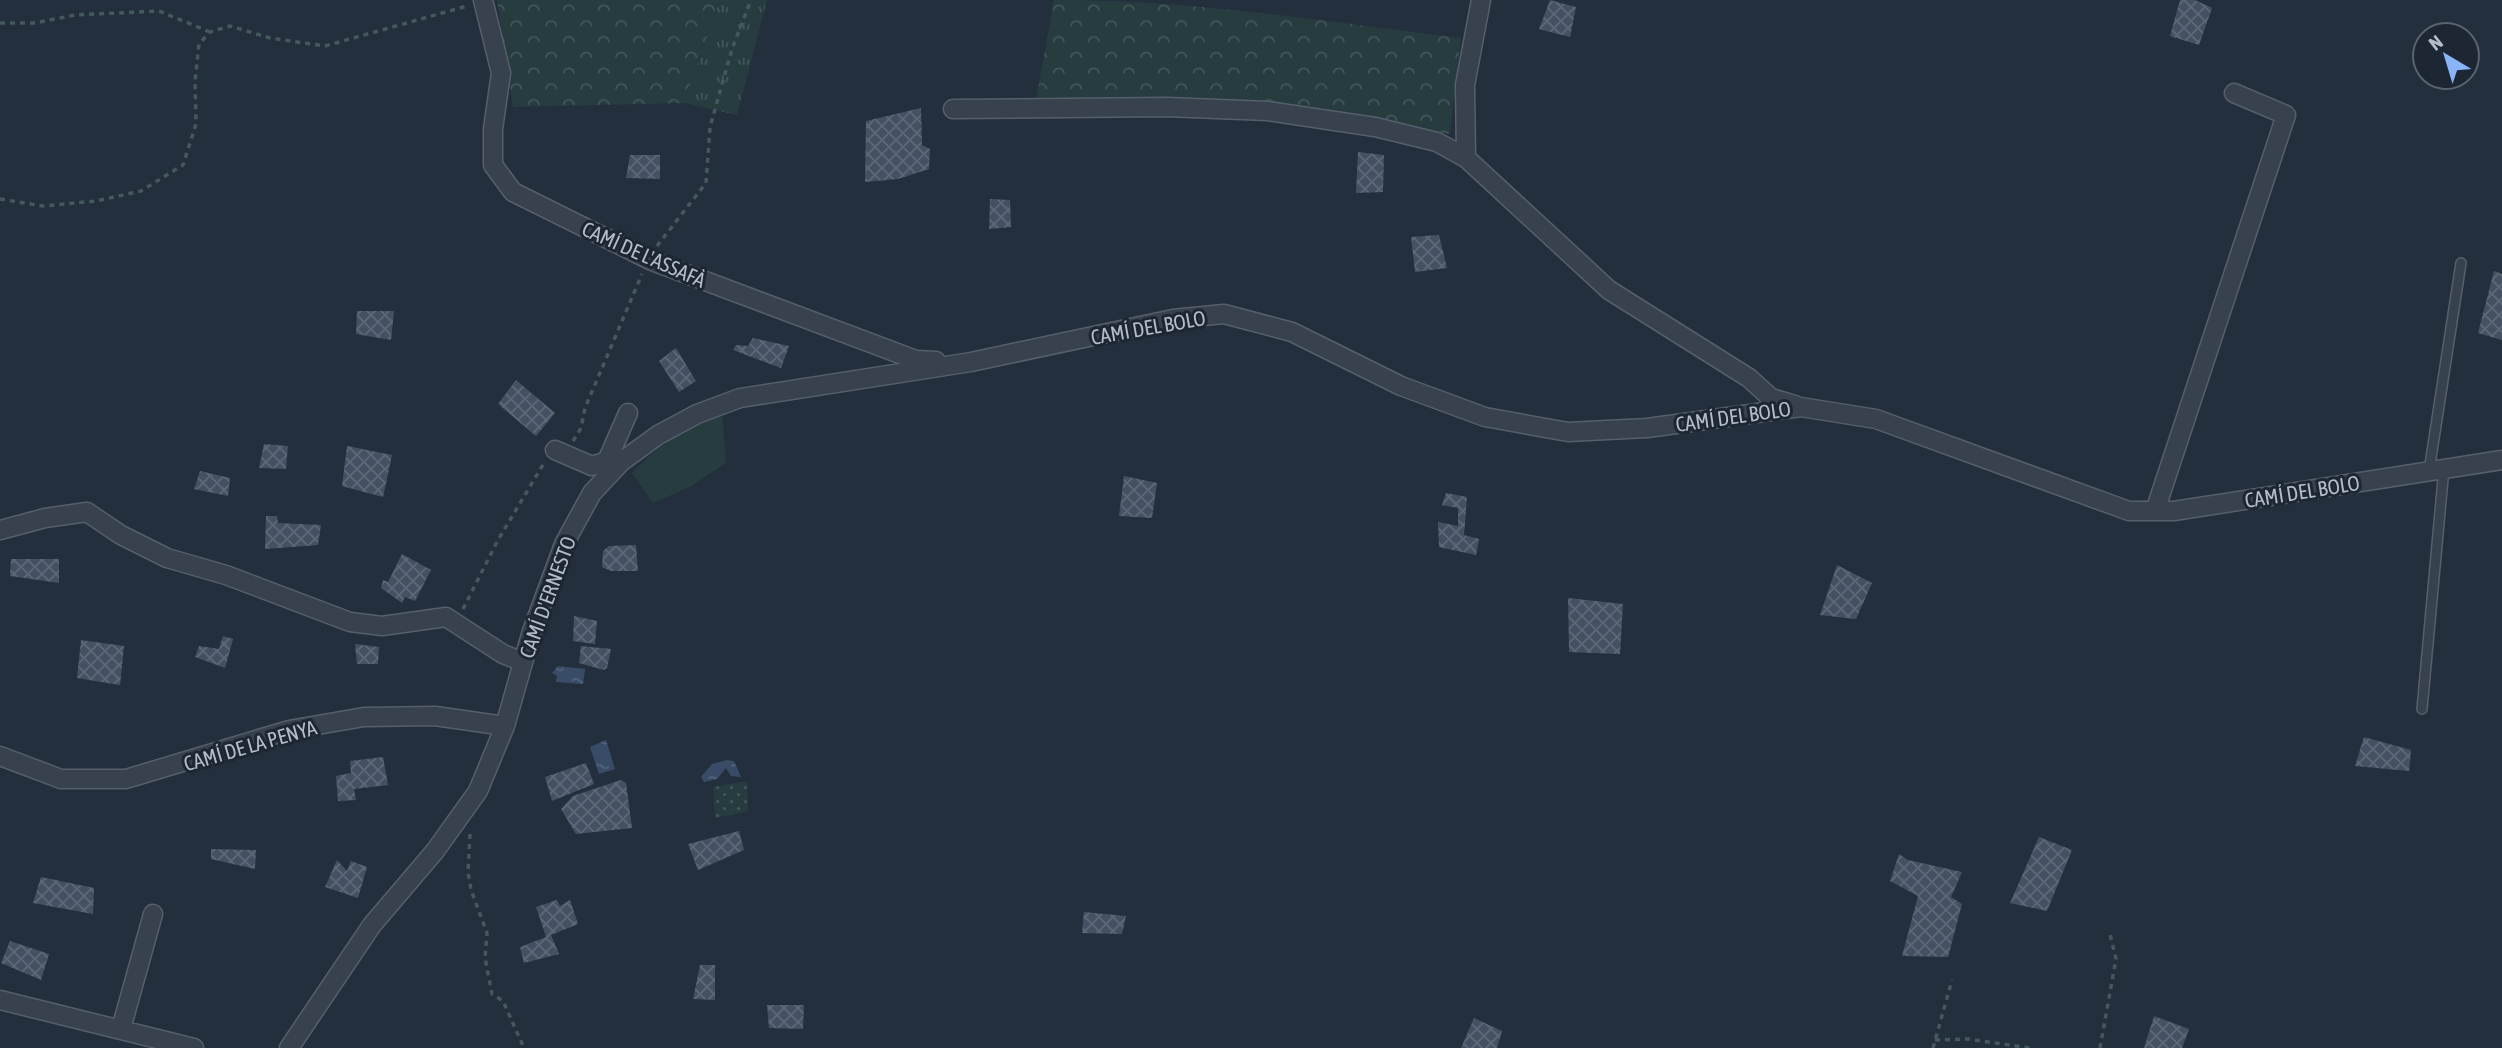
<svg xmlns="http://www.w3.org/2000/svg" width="2502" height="1048" font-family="'Asap Condensed',sans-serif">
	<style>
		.grass { fill: url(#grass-tufts) }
		.forest { fill: url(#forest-crowns) }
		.park { fill: url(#park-dots) }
		.pitch { fill: #263c3f }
		.water { fill: url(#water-ripples) }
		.building { fill: url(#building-cross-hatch) }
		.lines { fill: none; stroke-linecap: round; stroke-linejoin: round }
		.lane-casing { stroke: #565f6c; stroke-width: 12 }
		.street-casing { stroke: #565f6c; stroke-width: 21 }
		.path { stroke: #44595c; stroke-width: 3.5; stroke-dasharray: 5 5; stroke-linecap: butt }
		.lane { stroke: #38414e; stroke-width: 9 }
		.street { stroke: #38414e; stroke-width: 18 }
		.labels { text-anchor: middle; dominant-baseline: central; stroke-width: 6; stroke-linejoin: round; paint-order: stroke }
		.street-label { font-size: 21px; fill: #b4bcc9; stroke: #1d2633 }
	</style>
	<defs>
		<pattern id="grass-tufts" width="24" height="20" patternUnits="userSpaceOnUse" patternTransform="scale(1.75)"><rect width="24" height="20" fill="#263c3f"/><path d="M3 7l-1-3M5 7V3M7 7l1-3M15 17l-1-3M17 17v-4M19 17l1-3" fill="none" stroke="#435659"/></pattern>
		<pattern id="forest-crowns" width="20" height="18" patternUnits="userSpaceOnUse" patternTransform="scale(1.75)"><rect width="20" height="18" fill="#263c3f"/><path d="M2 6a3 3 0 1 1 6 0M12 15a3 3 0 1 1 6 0" fill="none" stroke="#435659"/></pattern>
		<pattern id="park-dots" width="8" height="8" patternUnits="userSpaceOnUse" patternTransform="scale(1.75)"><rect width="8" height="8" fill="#263c3f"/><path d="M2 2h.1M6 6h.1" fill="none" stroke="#435659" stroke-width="1.8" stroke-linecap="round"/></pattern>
		<pattern id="water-ripples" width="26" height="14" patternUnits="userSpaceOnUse" patternTransform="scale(1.75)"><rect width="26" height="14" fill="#394c67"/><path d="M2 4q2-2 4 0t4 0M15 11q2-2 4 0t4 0" fill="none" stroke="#53647b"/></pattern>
		<pattern id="building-cross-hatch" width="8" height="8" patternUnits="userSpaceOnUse" patternTransform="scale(1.75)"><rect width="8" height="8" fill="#455162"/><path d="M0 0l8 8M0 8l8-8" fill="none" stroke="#5d6877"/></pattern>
	</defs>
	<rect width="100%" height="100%" fill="#242f3e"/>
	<path class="grass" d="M720,0H767L737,115L684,103Z"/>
	<path class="forest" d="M497,0H720L684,103L513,107Z
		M1054,0C1191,0 1326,21 1461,38L1450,134L1334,113L1228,100L1036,99Z"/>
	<path class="park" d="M747,781L748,811L715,818L713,787Z"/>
	<path class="pitch" d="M722,409L726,463L690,487L653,503L632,473C659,445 686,426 722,409Z"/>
	<path class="water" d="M558,666L585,669L583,684L556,682L557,676L552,673Z
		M606,740L615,769L599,774L590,747Z
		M727,760L734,761L741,777L731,776L726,768L717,779L704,782L701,777L712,764Z"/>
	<path class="building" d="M1550,0L1576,7L1570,37L1539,29Z
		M2180,0H2195L2212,8L2199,45L2170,36Z
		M921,108L922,145L930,149L929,169L898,179L865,182L866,121Z
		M1358,152L1384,155L1383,192L1356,193Z
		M630,155H660V179L626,178Z
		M990,199L1010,200L1011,227L989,229Z
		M1439,235L1447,268L1415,272L1411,237Z
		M2494,271L2502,274V340L2478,333Z
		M357,311H394L391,340L356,334Z
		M753,338L789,346L781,368L733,350L736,345L748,346Z
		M676,348L696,381L679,392L659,361Z
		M516,380L555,413L536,436L498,404Z
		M264,444L288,446L286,469L259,468Z
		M347,446L392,455L383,497L342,486Z
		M200,471L230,478L228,496L194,489Z
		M1124,476L1157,483L1152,518L1119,516Z
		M1446,493L1467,497L1464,535L1479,539L1476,555L1439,547L1438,522L1458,526V508L1442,505Z
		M266,516H277L278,523L321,525L318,545L265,549Z
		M636,545L638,571H611L602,567L603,551L609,546Z
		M402,554L431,570L415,601L405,597L402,603L381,588L383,580L388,582Z
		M11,559H59V583L10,576Z
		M1837,565L1872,583L1856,619L1820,615Z
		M1568,598L1623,604L1620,654L1569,652Z
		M574,616L597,621L595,644L573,641Z
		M223,636L233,639L225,668L195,657L199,646L219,649Z
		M81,640L124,646L120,685L77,678Z
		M355,644L379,647L378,664H357Z
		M581,646L611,649L607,668L604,670L579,663Z
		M2364,737L2411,750L2409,771L2355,766Z
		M383,757L388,785L354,789L356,800L338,801L336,776L351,773L350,761Z
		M586,763L594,784L552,801L545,777Z
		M621,780L626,783L632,828L576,834L561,809L573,796Z
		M739,831L744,850L698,870L688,844Z
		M2039,837L2072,850L2047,911L2010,903Z
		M211,849L256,850L255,869L211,859Z
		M1899,854L1908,860L1962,872L1951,897L1962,904L1948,957L1902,956L1918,896L1890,881Z
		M337,860L347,871L351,861L367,867L358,898L325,887Z
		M41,877L94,888L93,914L33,903Z
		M557,900L560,906L570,900L578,924L551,935L559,954L524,963L520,947L546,937L536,907Z
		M1084,912L1126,916L1122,934L1082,933Z
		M10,941L49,954L41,980L1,963Z
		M700,965H715V1000L693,999Z
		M767,1005H804L803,1029L769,1028Z
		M2154,1016L2189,1029L2182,1048H2144Z
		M1474,1018L1502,1031L1497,1048H1461Z"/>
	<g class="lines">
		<defs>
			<path id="lane" d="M2429,471L2461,263
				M2422,709L2444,468"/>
			<path id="street" d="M483,0L501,73L493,129V165L513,192L652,261L916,360L936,361
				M953,109L1167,107L1268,111L1375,127L1437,142L1466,158L1609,290L1749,378L1771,398L1795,405
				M1466,158L1465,85L1481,0
				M555,450L592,466L607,461L628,413
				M2155,511L2286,115L2234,93
				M0,530L45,518L87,512L121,535L167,558L226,575L350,622L382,626L446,617L503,654L523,662
				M0,756L61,779H126L289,730L364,717L435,716L505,726
				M0,1000L194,1048
				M121,1029L153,914
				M289,1048L372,925L435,851L478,791L505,726L532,631L564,544L592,493L621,462L658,435L697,414L740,398L971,362L1173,319L1224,314L1292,332L1401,386L1485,417L1568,432L1647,428L1801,407L1876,419L2129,511H2174L2502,460"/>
		</defs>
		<use href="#lane" class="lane-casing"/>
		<use href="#street" class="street-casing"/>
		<path class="path" d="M0,23H35L75,15L159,11L210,32
			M0,199L43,206L96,201L141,191L183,165L196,124L195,81L199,44L210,32L230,26L270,38L325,46L467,6
			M657,246L706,183L710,127L732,49L751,0
			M573,441L581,428L585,408L642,274
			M463,609L498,540L544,463
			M470,834L468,872L471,890L487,933L485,958L492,994L503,1001L524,1048
			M1935,1040L1968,1039L2030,1048
			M1933,1048L1952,980
			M2100,1048L2116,959L2110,934"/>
		<use href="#lane" class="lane"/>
		<use href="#street" class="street"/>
	</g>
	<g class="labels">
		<g class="street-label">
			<text transform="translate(644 254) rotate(24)">CAMÍ DE L'ASSAFÀ</text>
			<text transform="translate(1148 327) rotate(-10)">CAMÍ DEL BOLO</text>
			<text transform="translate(1733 416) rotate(-8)">CAMÍ DEL BOLO</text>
			<text transform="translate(2302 491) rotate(-9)">CAMÍ DEL BOLO</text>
			<text transform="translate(547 597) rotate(-70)">CAMÍ D'ERNESTO</text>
			<text transform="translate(250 745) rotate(-16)">CAMÍ DE LA PENYA</text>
		</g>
	</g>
	<g transform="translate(2446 56) rotate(322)"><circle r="33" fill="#1d2633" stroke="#59626f" stroke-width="2"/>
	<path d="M0-5L12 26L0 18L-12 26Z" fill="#8ab4f8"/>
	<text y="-10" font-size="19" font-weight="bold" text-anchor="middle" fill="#b4bcc9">N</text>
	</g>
</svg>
